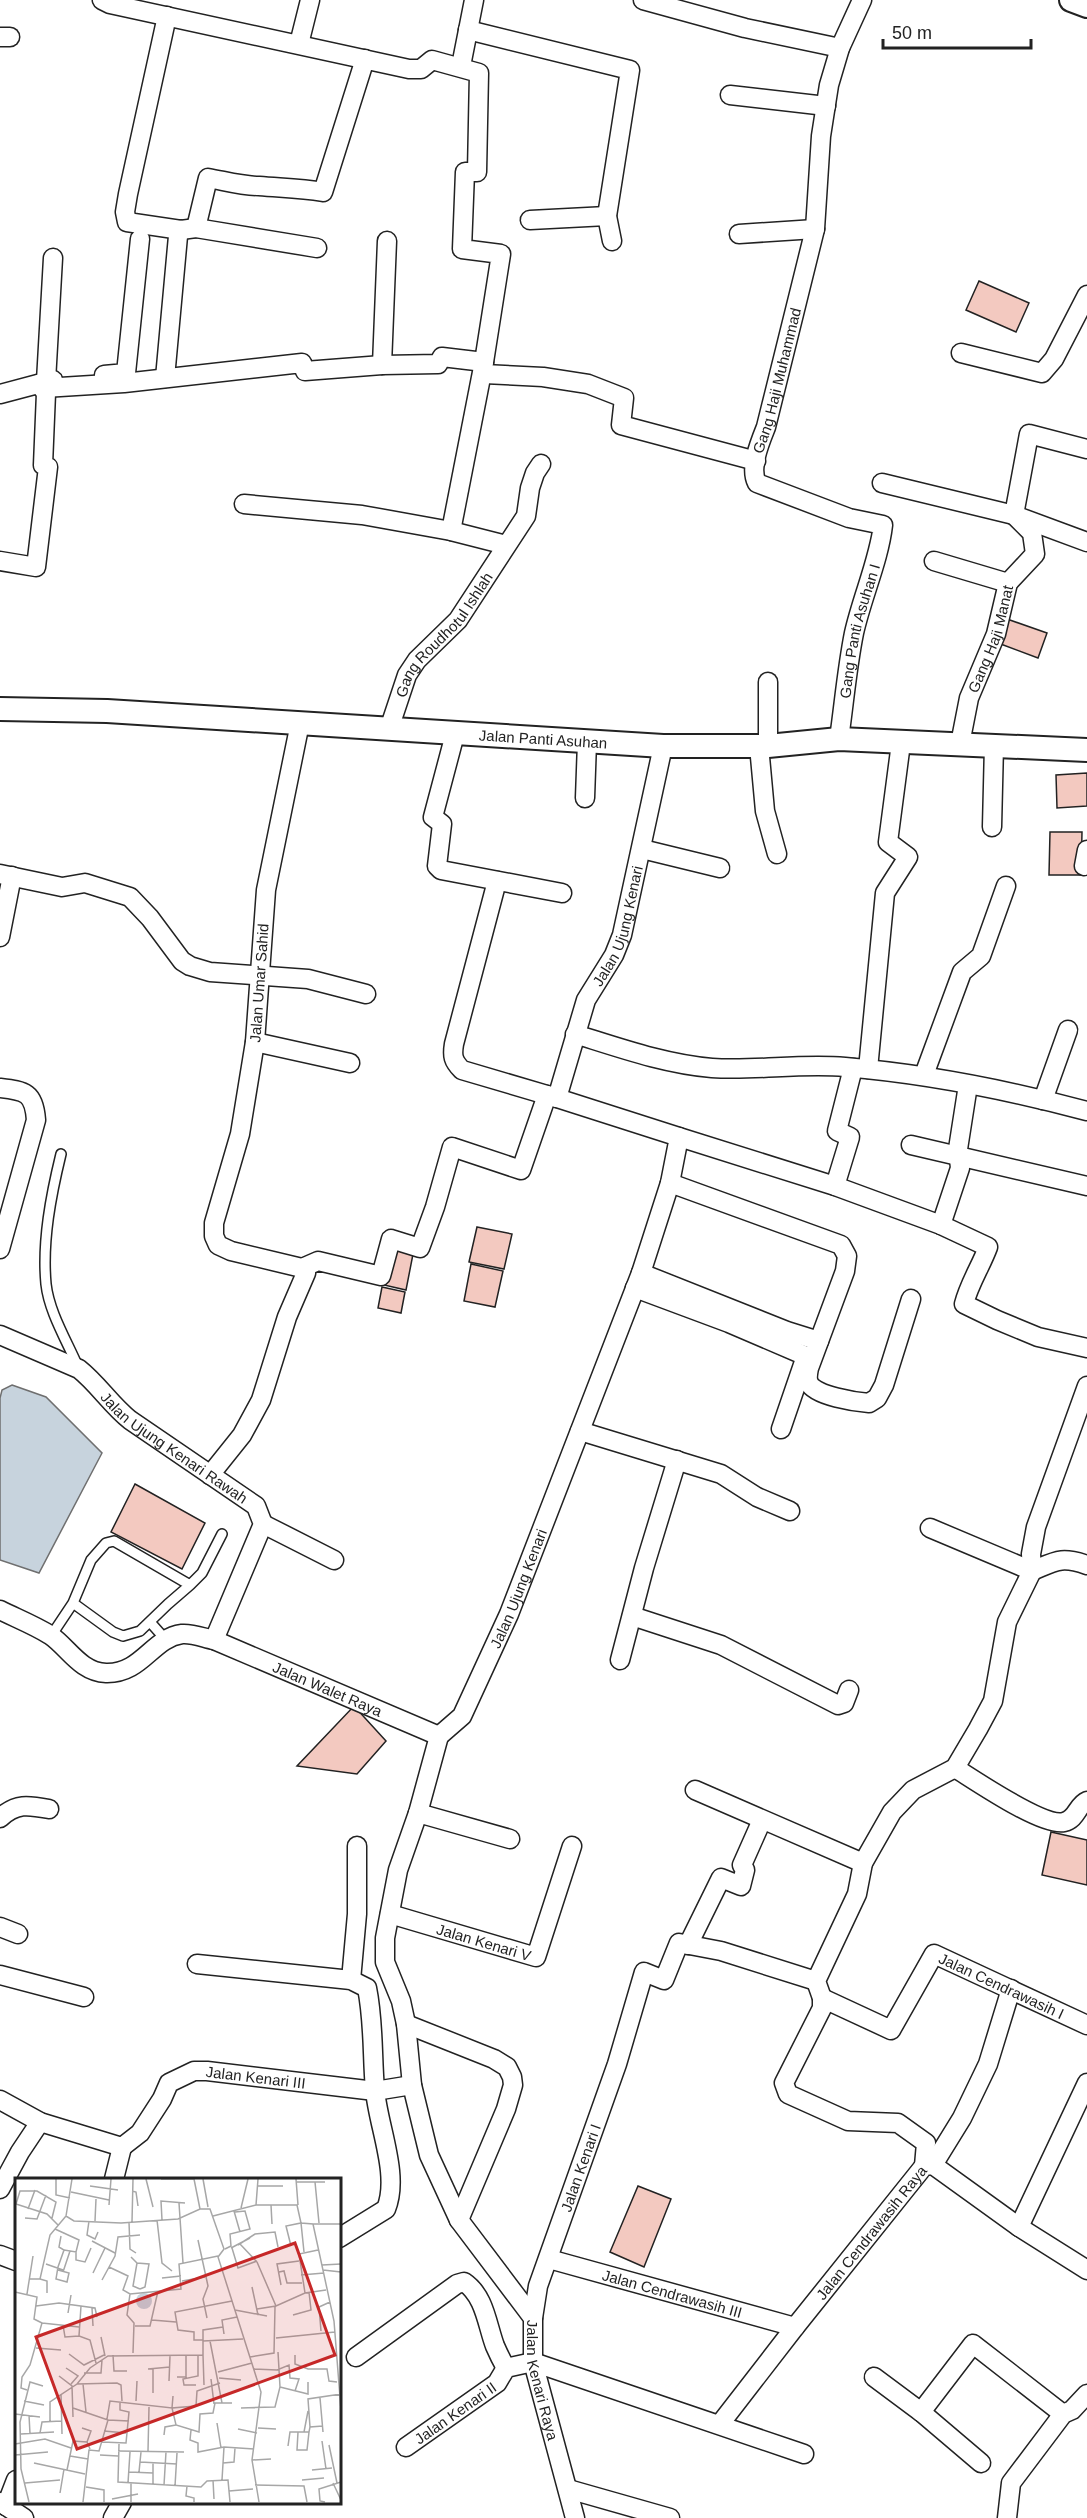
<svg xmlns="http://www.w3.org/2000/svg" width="1087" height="2518" font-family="Helvetica,sans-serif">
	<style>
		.water { fill: #c7d3dd; stroke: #6f6f6f; stroke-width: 1.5 }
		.building { fill: #f3c9c0; stroke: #222; stroke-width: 1.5 }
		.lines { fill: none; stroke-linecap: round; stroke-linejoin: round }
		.service-casing { stroke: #222; stroke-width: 12 }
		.minor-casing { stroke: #222; stroke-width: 21 }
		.tertiary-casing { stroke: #222; stroke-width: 26 }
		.service { stroke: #fff; stroke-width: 9 }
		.minor { stroke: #fff; stroke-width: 18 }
		.tertiary { stroke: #fff; stroke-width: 22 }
		.labels { text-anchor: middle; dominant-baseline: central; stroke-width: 4.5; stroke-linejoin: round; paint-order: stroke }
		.street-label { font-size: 15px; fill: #222; stroke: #fff }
		.inset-road { fill: none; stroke: #a7a7a7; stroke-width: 1.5 }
		.view { fill: #c62828; fill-opacity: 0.15; stroke: #c62828; stroke-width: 3 }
		.inset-edge { fill: none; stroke: #222; stroke-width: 3 }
	</style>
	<rect width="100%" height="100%" fill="#fff"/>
	<path class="water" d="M12,1385L46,1397L102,1453L39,1573L0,1560V1398L2,1390Z"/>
	<path class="building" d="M979,281L1029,303L1016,332L966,310Z
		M1007,619L1047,633L1038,658L998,643Z
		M1087,773V806L1057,808L1056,775Z
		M1050,832H1082L1081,875H1049Z
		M477,1227L512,1234L504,1269L469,1262Z
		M392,1245L414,1249L406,1290L384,1285Z
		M471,1264L503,1271L495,1307L464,1301Z
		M382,1287L405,1292L401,1313L378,1308Z
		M135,1484L205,1523L182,1569L111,1532Z
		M354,1706L386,1741L357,1774L297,1766Z
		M1051,1832L1087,1840V1885L1042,1875Z
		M638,2186L671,2199L644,2267L610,2252Z"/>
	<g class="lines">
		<defs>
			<path id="service" d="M61,1154C51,1195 42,1241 46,1284C49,1312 67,1341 78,1367
				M190,1585L202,1573L222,1534
				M150,1622L166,1640
				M51,1636L73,1603L91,1560L106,1543L114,1541L190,1585L168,1604L140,1631L123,1636L113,1632L73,1603"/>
			<g id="minor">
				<path d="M643,0L745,28L840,48"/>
				<path d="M167,16L128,194L125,212L127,222L181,230L196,228L317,248"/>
				<path d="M468,30L630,70L607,216L612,241"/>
				<path d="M0,37H10"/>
				<path d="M299,44L310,0"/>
				<path d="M461,66L474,0"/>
				<path d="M730,95L826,106"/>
				<path d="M530,220L607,216"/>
				<path d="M196,228L208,178C225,181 242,186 259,186C281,188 300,188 323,192L365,59"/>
				<path d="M739,234L815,229"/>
				<path d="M961,353L1042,373L1054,359L1087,295"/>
				<path d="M382,365L387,241"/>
				<path d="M484,374L543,377L588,384L624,398L621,425L756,461"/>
				<path d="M104,375L126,373L140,239"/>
				<path d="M165,378L178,236L181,230"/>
				<path d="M46,381L53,258"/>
				<path d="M44,388L124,383L302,363L305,371L382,365L438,364L442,357L484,362L501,254L462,249L465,172H477L479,73L432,60L421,69H409L110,4L102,0"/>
				<path d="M0,394L53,380"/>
				<path d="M882,483L1014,515L1087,542"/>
				<path d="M244,504L362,515L451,531L506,545"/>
				<path d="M1014,515L1029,434L1087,449"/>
				<path d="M451,531L484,362"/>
				<path d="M0,561L36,567L48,467L43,465L46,393L39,384"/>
				<path d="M934,561L1008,583"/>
				<path d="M768,682V746"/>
				<path d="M300,723L266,890L255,1042L240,1134L214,1223V1236L218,1245L231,1251L302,1268L318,1261L381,1276L391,1239L420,1248L435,1207L452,1147L521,1170L547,1095"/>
				<path id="s1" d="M389,729L407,675L417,660L458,620L526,516L530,488L535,473L541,464"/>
				<path d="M455,734L433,817L442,824L437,866L441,870L562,893"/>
				<path id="s2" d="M839,739C844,704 847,668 854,633C862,597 879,560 883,525L849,518L757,483C749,468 760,442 766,427L815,229L821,136L829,85L840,48L862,0"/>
				<path id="s3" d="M960,744L969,698L996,634L1008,583L1035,554L1032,533L1014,515"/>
				<path d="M759,746L765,811L777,854"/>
				<path d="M585,798L587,742"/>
				<path d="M992,827L994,745"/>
				<path d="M642,849L720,868"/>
				<path d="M1084,866L1087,850"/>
				<path d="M0,874L62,887L85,883L130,897L150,918L182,961L190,966L210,972L308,979L366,994"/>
				<path d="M0,937L12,876"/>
				<path d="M575,1034C620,1048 665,1064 712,1068C756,1071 801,1063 845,1067C927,1074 1008,1090 1087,1111"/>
				<path d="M255,1042L350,1063"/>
				<path d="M868,1069L885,893L908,857L888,842L901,743"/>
				<path d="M924,1075L962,972L981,956L1006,886"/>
				<path d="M968,1085L958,1149L960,1168L941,1225L988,1247C981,1266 969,1284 964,1304L997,1320L1038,1337L1087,1348"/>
				<path d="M0,1088C25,1091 34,1092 36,1120L0,1249"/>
				<path id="s4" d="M557,1098L586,1000L614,955L622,935L663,746"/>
				<path d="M1043,1100L1068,1030"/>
				<path d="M679,1137L835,1186L941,1225"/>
				<path d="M911,1145L1087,1186"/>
				<path d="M670,1183L841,1245L847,1256L845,1271L809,1368C808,1373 807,1379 809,1383C815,1396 856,1402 869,1403L877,1398L884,1385L911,1299"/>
				<path d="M835,1186L850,1137L837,1131L853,1068"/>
				<path d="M641,1273L787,1331L819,1341"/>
				<path d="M635,1288L729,1323L806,1356L781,1429"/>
				<path id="s5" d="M0,1335L79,1369C98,1384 111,1405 130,1420L256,1506L263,1524L214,1640"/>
				<path d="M1087,1386L1036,1527L1031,1554L1032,1571C1056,1561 1061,1556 1087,1565"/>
				<path d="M580,1431L721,1474L757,1497L790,1511"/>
				<path d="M210,1475L242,1435L261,1400L287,1317L306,1273L302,1268"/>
				<path d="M263,1524L334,1560"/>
				<path id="s6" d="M0,1610C16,1618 34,1625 50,1635C68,1647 80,1672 106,1673C142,1674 152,1638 182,1634C192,1633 204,1638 214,1640L439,1736"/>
				<path d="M632,1616L721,1645L838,1705L844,1703L849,1690"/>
				<path d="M620,1660L644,1568L677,1460"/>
				<path id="s7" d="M439,1736L462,1716L509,1614L641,1273L670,1183L679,1137L557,1098L462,1070C453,1061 452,1056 454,1044L497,881"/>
				<path id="s8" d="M439,1736L418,1813L398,1870L385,1938V1962L401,2001L406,2024L412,2085L429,2155L459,2220L533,2318V2362L575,2518"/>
				<path d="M955,1768C976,1781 1043,1827 1064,1822C1077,1819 1077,1805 1087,1801"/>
				<path d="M695,1790L863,1863"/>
				<path d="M418,1813L510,1839"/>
				<path d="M0,1818C16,1803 28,1805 49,1809"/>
				<path id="s9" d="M390,1914L536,1957L572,1846"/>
				<path d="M0,1927L18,1934"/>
				<path d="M688,1945L721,1878L741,1886L745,1870L742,1865L762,1820"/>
				<path d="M197,1964L351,1980L367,1988C374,2022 372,2056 375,2090C378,2126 400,2175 386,2209L339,2238"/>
				<path d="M0,1975L84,1997"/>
				<path d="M351,1980L357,1914V1846"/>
				<path id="s10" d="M822,1998L891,2030L934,1954L1087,2025"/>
				<path d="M406,2024L494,2059L507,2067L512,2077L513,2085L506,2109L459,2220"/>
				<path id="s11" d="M0,2100L40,2122L122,2147L140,2133L162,2099L169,2083L194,2071H207L375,2091L412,2085"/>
				<path d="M933,2165L962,2118L988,2064L1011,1989"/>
				<path d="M924,2166L926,2143L898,2123L848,2121L788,2094L784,2083L822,2008V1998L816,1981L857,1894L863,1863L892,1812L913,1790L955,1768L978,1729L993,1701L1007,1622L1032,1571L930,1528"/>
				<path d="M114,2179L122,2147"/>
				<path d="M0,2189L20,2152L40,2122"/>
				<path d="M1019,2227L1087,2083"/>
				<path d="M0,2255L16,2261"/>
				<path id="s12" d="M549,2259L795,2327"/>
				<path id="s13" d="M533,2318L538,2286L617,2064L644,1972L664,1980L679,1943L721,1951L816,1981"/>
				<path d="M356,2357L457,2284L464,2282C485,2296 487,2325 495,2346C498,2353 502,2361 506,2368"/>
				<path d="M874,2377L921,2412L981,2463"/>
				<path d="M921,2412L973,2344L1063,2414"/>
				<path id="s14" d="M720,2424L795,2327L924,2166L933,2165L1019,2227L1087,2270"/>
				<path id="s15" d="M406,2447L497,2383L506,2368L533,2362L804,2454"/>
				<path d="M568,2489L670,2518"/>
				<path d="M0,2502L24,2518"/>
				<path d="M6,2506L16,2480"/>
				<path d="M113,2518L122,2502"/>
				<path d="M1007,2518L1011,2483L1063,2414L1072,2410L1087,2394"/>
			</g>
			<g id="tertiary">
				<path d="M1071,0L1087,6"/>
				<path id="s16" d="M0,709L107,711L663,746H768L839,739L1087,750"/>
			</g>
		</defs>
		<use href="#service" class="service-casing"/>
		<use href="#minor" class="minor-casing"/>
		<use href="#tertiary" class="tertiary-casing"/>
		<use href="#service" class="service"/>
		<use href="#minor" class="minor"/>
		<use href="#tertiary" class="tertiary"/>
	</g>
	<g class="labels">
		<g class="street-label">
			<text stroke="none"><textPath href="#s2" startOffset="458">Gang Haji Muhammad</textPath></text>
			<text stroke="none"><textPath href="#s2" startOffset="110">Gang Panti Asuhan I</textPath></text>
			<text stroke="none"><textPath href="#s1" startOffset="111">Gang Roudhotul Ishlah</textPath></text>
			<text stroke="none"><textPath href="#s3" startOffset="110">Gang Haji Manat</textPath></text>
			<text stroke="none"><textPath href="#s16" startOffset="544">Jalan Panti Asuhan</textPath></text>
			<text stroke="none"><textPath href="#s4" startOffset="184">Jalan Ujung Kenari</textPath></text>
			<text transform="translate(259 983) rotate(-86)">Jalan Umar Sahid</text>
			<text stroke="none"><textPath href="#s5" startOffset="210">Jalan Ujung Kenari Rawah</textPath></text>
			<text stroke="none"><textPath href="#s7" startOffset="170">Jalan Ujung Kenari</textPath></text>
			<text stroke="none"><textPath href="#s6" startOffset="369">Jalan Walet Raya</textPath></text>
			<text stroke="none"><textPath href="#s9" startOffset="98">Jalan Kenari V</textPath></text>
			<text stroke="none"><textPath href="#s10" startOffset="238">Jalan Cendrawasih I</textPath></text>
			<text stroke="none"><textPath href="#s11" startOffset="302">Jalan Kenari III</textPath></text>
			<text stroke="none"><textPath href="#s13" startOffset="158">Jalan Kenari I</textPath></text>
			<text stroke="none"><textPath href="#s14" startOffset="244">Jalan Cendrawasih Raya</textPath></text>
			<text stroke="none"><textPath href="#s12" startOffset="128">Jalan Cendrawasih III</textPath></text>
			<text stroke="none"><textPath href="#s8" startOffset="690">Jalan Kenari Raya</textPath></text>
			<text stroke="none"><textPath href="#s15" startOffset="60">Jalan Kenari II</textPath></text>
		</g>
	</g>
	<g transform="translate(15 2178)">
		<rect width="326" height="326" fill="#fff"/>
		<path d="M121 123a8 8 0 1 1 16 0a8 8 0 1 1-16 0Z" fill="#c7d3dd"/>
		<path class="inset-road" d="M41,1V17L55,20M131,1L138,29M146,1H179M179,1L185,31M188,1L193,29M281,1L283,27M282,4H310M300,4L304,45M75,8L103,12M242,8H268M117,13L121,14L123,28M56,14L94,22M164,25L168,85M94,27L96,1M241,27L243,1M256,27L257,46M226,30L233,1M13,31L20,12M219,33L225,54M51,38L57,1M198,38L241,27H282L286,45L298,46L319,143L326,232M10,40L22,41L31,17M37,40L41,24L22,13H5L1,26L32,36L43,47M142,42L147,85L157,93M147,42L146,23L170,25M74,43L72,57L80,61L83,54M80,43L81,21M114,44L115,71L121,75M117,44L118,1M298,46H326M40,51L64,62L61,74L49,72M183,62L193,108L188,121L192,140M77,63L100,75M225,66L242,84M223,67L240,56L260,54L263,69M276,68L271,48L286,45L289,74M216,70L235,60M217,70L223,90L242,83M210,71L216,68L215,56L235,51L230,33L220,34M61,74V82L70,84L76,70M116,79L122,85L134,86L130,109L125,111M242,84L261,128L290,115L311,112M122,85L118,108L125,111M31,86L48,92M307,87L326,86M94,89L113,98L108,112L115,116L166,111L164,86L203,78M43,92L54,95L52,104L41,101L43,89L49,72L44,69L46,58M308,92L326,94M48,94L55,73M264,94L269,93L272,105H287M78,95L90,70M286,97L309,95M147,100L166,98M14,101H25L35,57L51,38L59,43L106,45L163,41L185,31H195L209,71L203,79L246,214L237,282L244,324M25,101L32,103V115M87,102L100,78L103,59L125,57M167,103L190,99M266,107L262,86L284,83M237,109L243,137M0,114L22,119L19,141L27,145L15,187L7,199L6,210L12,212M290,115L284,76L303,72M12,116L18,78M115,116L112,137L119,145L118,175M21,128L44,125L80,130L82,139M66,128L64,158L75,162L81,185M77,130L78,148M242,131L261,128M220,132L252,138M53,135L56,117M278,137L296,132L294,114M137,142L161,144M27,145L64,149M48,147L50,159L64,158M120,148H135L143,113M306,153L304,129L315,124M209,156L207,142L222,139M86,159L90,178M261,160L320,154M188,162H179V154L163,152L160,134L217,123M188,163L228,161M195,163L207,225M21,170L46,172M54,176L69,187L89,177M98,177L99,193H112M188,177L189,207M280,177V186L293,191H312L314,203L322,204M235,179L259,175L260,129M51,190L63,198L56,206M138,190V215M133,191L155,189M239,191L262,192L274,187L275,200L284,201L280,213M203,194L237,185M69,195H86L87,182M44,198L57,208L58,239M162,199H171V178M204,200L226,202M196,201L199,226M154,203L155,178M205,205L182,213L181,228L157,230L161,247L184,254L185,236L198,235L200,225H217M62,206L102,205L106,207L107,223M68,206L71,234M181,207H169L168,201L183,198V178M265,209L293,216V204M46,216L47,256M305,220L308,254M9,223L29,227M121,223L122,203M58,230L93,242L84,273L74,272L68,324M226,230L260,229L265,209L263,174M0,236L25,239M14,237L15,256M92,241L95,223L157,230L158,218M93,242L114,243M35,243V224L62,206L75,190L93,178L188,177V152L208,149M202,245L206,270M295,249L293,221L326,216M67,250L76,253L72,264M243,250L261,251M223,251L242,255M176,252L175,262L183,265V274L209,269L239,271M89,253L111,255M283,254L282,272H292L294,254M289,254L293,233M25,255L27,244L46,243M6,256L39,254M149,257L150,249L161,247M307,263L311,291M87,264L111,265L114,234L105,232V225M0,266L30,261L56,270M104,266L103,304L186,309L192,303L213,302L215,324M314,267L322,305M273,268L275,254H294L295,249L308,248M103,273L169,274M133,273L134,229M0,277L33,274M85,277L103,278M55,278L73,281M237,282L256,281M125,284L162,286M19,285L70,296M208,285L219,284L220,270M52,292L58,263L72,264L75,271M297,292L317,290M114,294L138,295M124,294L126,274M198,302L199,321M207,302L209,269M287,302L309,300M10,305L45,302M113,305L115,274M116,305V324M318,305L326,322M138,306V285M149,307L151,274M240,307L289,308L292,324M160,308L162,275M172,308L171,318L179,320V324M71,309L89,312V324M214,313L238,311M45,315L49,291M97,321L123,316M14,324L6,291L5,244L15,204L28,208M310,324L305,323L304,311L326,304"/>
		<path class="view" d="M280,65L320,177L62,271L21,159Z"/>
		<rect width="326" height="326" class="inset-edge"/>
	</g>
	<path d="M883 39v9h148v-9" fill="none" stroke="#222222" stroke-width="3"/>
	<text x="892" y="39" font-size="18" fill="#222222" stroke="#ffffff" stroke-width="4.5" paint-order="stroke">50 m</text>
</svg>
